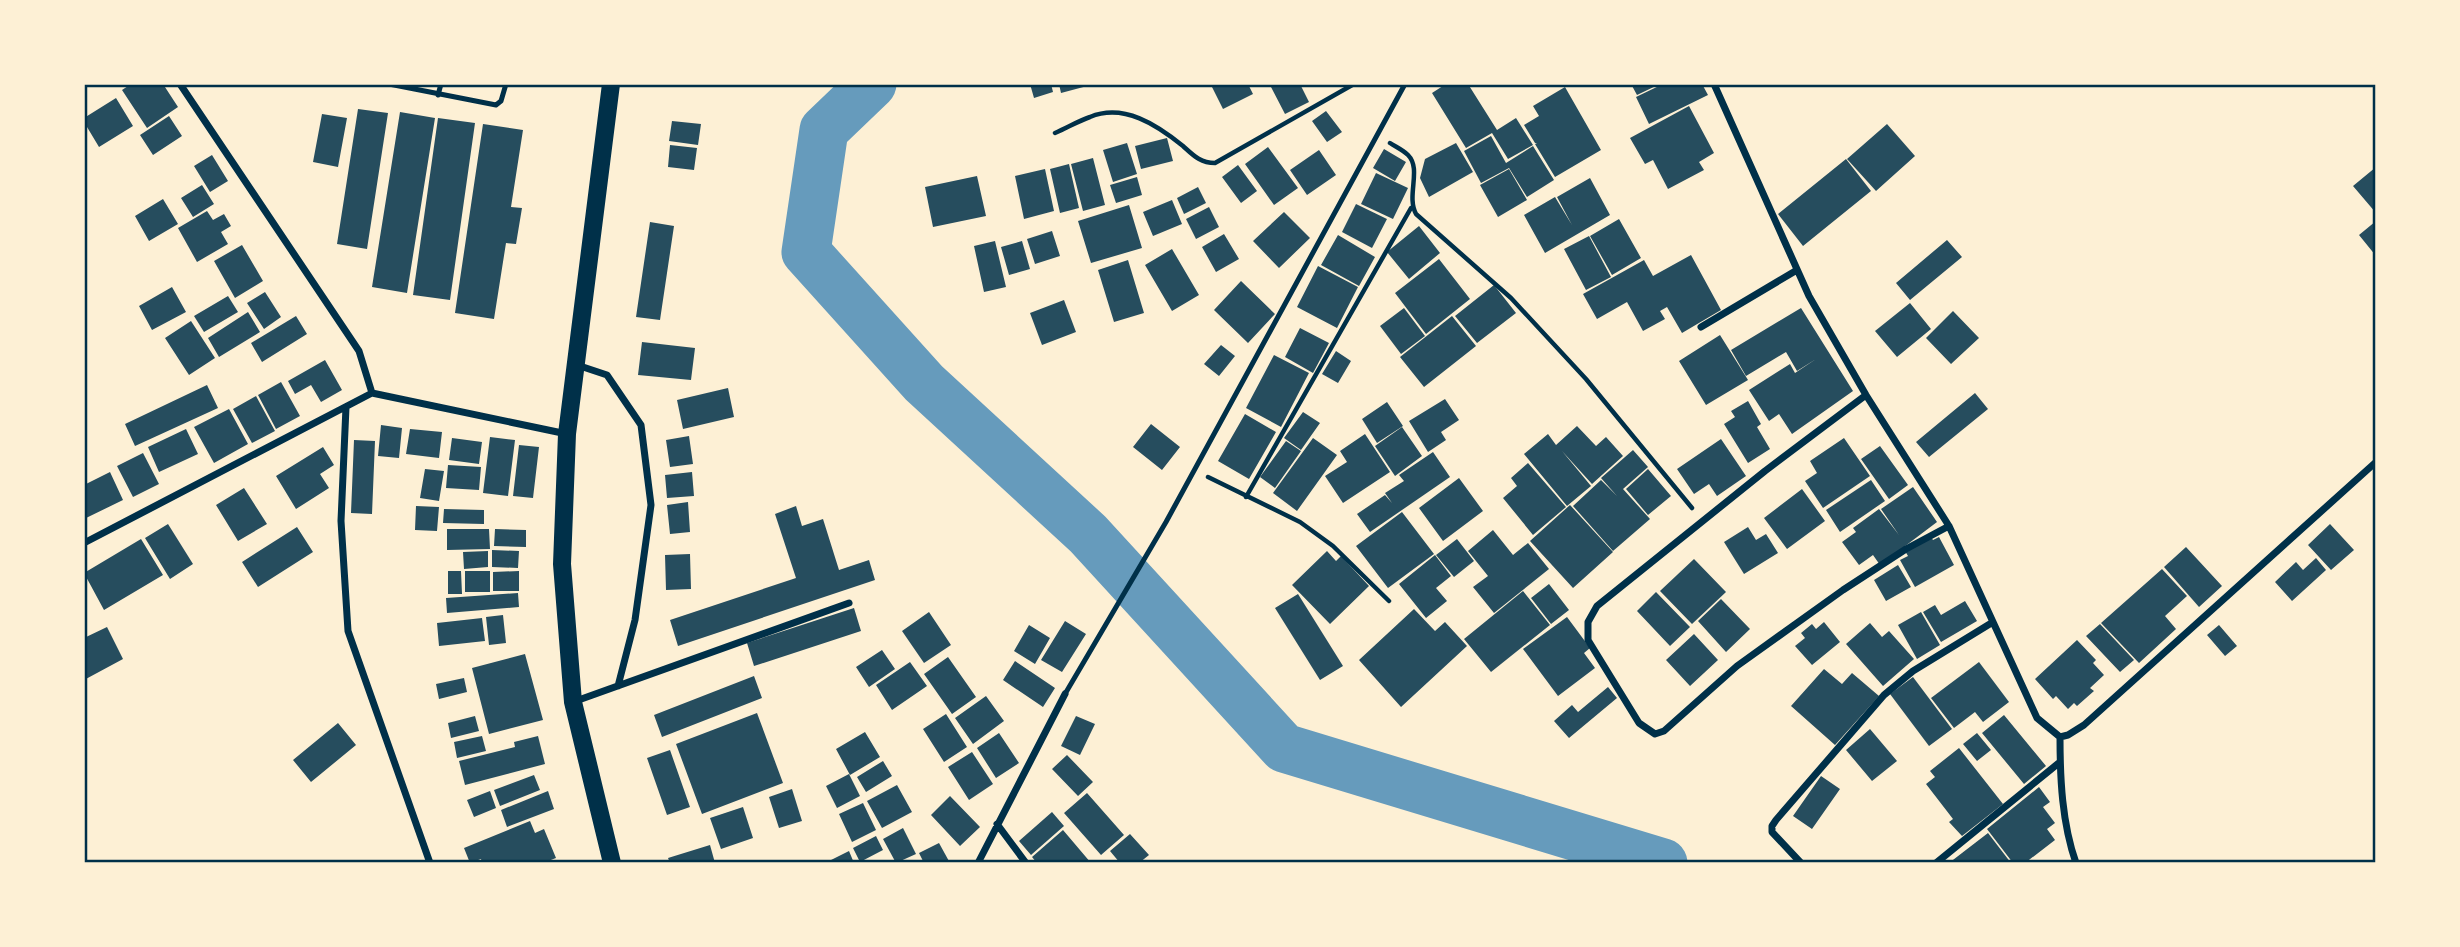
<svg xmlns="http://www.w3.org/2000/svg" width="2460" height="947" font-family="Mulish,sans-serif">
	<style>
		.lines { fill: none; stroke-linecap: round; stroke-linejoin: round }
		.river { stroke: #669bbc; stroke-width: 49 }
		.building { fill: #264d5e }
		.path { stroke: #003049; stroke-width: 4.5 }
		.service { stroke: #003049; stroke-width: 5 }
		.minor { stroke: #003049; stroke-width: 7 }
		.primary { stroke: #003049; stroke-width: 18 }
		.neatline { fill: none; stroke: #003049; stroke-width: 2.5 }
	</style>
	<rect width="100%" height="100%" fill="#fdf0d5"/>
	<g class="lines">
		<path class="river" d="M872,84L824,130L806,252L924,383L1088,534L1284,748L1663,863"/>
	</g>
	<path class="building" d="M131,84H163L178,107L147,128L122,90Z
		M1030,84H1051L1053,92L1034,98Z
		M1059,84H1091V85L1061,93Z
		M1214,84H1248L1253,94L1223,109L1211,85Z
		M1276,84H1300L1309,102L1285,114L1271,87Z
		M1446,84H1468L1497,130L1516,118L1533,145L1508,159L1492,133L1466,148L1432,93Z
		M1631,84H1660L1637,95Z
		M1663,84H1702L1708,95L1649,124L1636,97Z
		M1565,87L1601,150L1555,177L1535,144L1537,143H1535L1524,125L1539,116L1533,106Z
		M116,98L133,126L99,147L84,122V118Z
		M1689,106L1714,153L1699,162L1704,170L1668,189L1653,160L1645,164L1630,138Z
		M358,109L388,113L367,249L337,244Z
		M1326,111L1342,132L1327,142L1312,121Z
		M400,112L435,118L407,293L372,287Z
		M322,114L347,118L338,167L313,162Z
		M169,116L182,136L153,155L140,135Z
		M438,118L475,123L450,300L413,295Z
		M672,121L701,124L698,145L669,141Z
		M483,124L523,130L511,207L522,208L516,244L506,243L494,319L455,313Z
		M1887,124L1915,156L1876,191L1847,159Z
		M1491,136L1506,163L1533,146L1554,180L1527,197L1509,168L1481,183L1464,151Z
		M1167,138L1173,161L1141,169L1135,146Z
		M1127,143L1137,174L1113,182L1103,150Z
		M1456,143L1473,172L1429,197L1420,178L1425,159Z
		M670,145L697,148L694,170L668,167Z
		M1268,147L1298,188L1274,205L1245,164Z
		M1384,149L1406,162L1395,181L1373,168Z
		M1319,150L1336,175L1307,195L1290,170Z
		M212,155L228,181L210,192L194,166Z
		M1093,158L1105,205L1083,211L1071,164Z
		M1846,159L1871,191L1803,246L1778,214Z
		M1069,164L1079,208L1060,213L1050,169Z
		M1238,165L1257,191L1241,203L1222,177Z
		M2376,167V213L2353,186Z
		M1045,169L1054,211L1024,219L1015,176Z
		M1509,169L1527,200L1498,217L1480,185Z
		M1376,173L1408,188L1393,219L1361,204Z
		M977,176L986,216L933,227L925,187Z
		M1137,177L1142,195L1116,203L1110,185Z
		M1590,178L1610,215L1545,253L1524,215L1555,197L1572,225L1557,197Z
		M202,185L214,204L193,217L181,198Z
		M1198,187L1206,203L1184,214L1177,198Z
		M163,199L178,224L149,241L135,216Z
		M1172,200L1182,224L1153,236L1143,212Z
		M1356,204L1387,219L1372,248L1342,232Z
		M1129,205L1142,248L1091,263L1078,221Z
		M1209,207L1219,227L1196,239L1186,219Z
		M207,211L213,220L224,214L231,226L221,232L228,244L197,262L178,228Z
		M1284,212L1310,238L1279,268L1253,241Z
		M1619,219L1641,258L1612,275L1590,236Z
		M2376,221V256L2359,235Z
		M650,222L674,226L660,320L636,317Z
		M1419,226L1440,253L1409,279L1387,252Z
		M1052,231L1060,256L1035,264L1027,239Z
		M1224,234L1239,259L1216,272L1202,247Z
		M1338,235L1375,257L1359,286L1321,265Z
		M1589,236L1611,277L1586,290L1564,249Z
		M1947,240L1962,257L1910,300L1896,283Z
		M995,241L1006,287L984,292L974,246Z
		M1022,241L1030,269L1009,275L1001,247Z
		M242,245L263,281L235,298L214,261Z
		M1172,249L1199,295L1172,311L1145,265Z
		M1691,255L1721,310L1682,333L1667,307L1660,311L1665,319L1643,331L1627,302L1597,319L1583,294L1644,260L1653,276Z
		M1439,259L1470,299L1426,334L1395,293Z
		M1128,260L1144,313L1114,322L1098,270Z
		M1318,266L1358,287L1337,328L1297,307Z
		M1241,281L1275,314L1248,343L1214,310Z
		M1494,285L1516,313L1477,343L1455,316Z
		M172,287L186,312L152,330L139,306Z
		M265,292L281,317L264,329L247,303Z
		M228,296L238,312L204,332L194,316Z
		M1064,300L1076,332L1042,345L1030,313Z
		M1910,303L1931,329L1897,357L1875,331Z
		M1404,308L1425,336L1401,354L1380,326Z
		M1801,308L1853,391L1792,434L1779,414L1769,421L1749,390L1790,364L1795,373L1816,359L1797,371L1786,352L1746,376L1731,350Z
		M1953,311L1979,338L1951,364L1926,338Z
		M248,312L260,332L219,357L208,338Z
		M296,316L307,334L262,362L251,343Z
		M1452,316L1476,346L1424,387L1400,357Z
		M191,321L215,358L189,375L165,338Z
		M1300,328L1329,343L1313,373L1285,357Z
		M1720,335L1748,380L1706,405L1679,361Z
		M642,342L695,348L691,380L638,375Z
		M1221,345L1235,356L1219,376L1204,364Z
		M1336,351L1351,361L1338,383L1322,374Z
		M1274,355L1309,373L1281,427L1246,408Z
		M325,360L342,390L321,402L311,385L295,394L288,381Z
		M281,382L300,416L276,429L258,395Z
		M207,385L218,408L135,446L125,424Z
		M728,388L734,417L683,429L677,400Z
		M1975,393L1988,409L1929,457L1916,442Z
		M256,396L275,431L252,443L233,409Z
		M1445,399L1459,420L1441,432L1446,440L1428,452L1409,421Z
		M1748,401L1761,424L1757,427L1770,449L1748,463L1724,424L1735,417L1731,411Z
		M1387,402L1403,426L1377,443L1362,419Z
		M229,409L248,444L214,463L194,427Z
		M1303,412L1320,423L1301,450L1284,438Z
		M1245,414L1276,432L1249,479L1218,461Z
		M1151,424L1180,447L1162,470L1133,447Z
		M381,425L402,428L399,458L378,456Z
		M1577,426L1596,446L1606,437L1623,456L1592,484L1562,451L1591,486L1567,506L1524,454L1548,434L1556,445Z
		M1402,427L1422,456L1395,476L1375,446Z
		M186,429L198,454L159,472L148,447Z
		M410,429L442,432L439,458L406,454Z
		M1365,434L1390,472L1343,503L1325,476L1347,462L1340,451Z
		M689,436L693,464L670,467L666,440Z
		M490,437L515,440L508,496L483,493Z
		M452,438L482,442L479,464L449,460Z
		M1313,438L1337,455L1297,511L1273,493Z
		M1844,438L1870,476L1823,508L1805,481L1817,473L1810,461Z
		M1721,439L1746,476L1717,496L1709,484L1694,494L1677,469Z
		M354,440L375,441L372,514L351,513Z
		M1286,441L1301,451L1275,488L1260,477Z
		M519,445L539,447L533,498L513,496Z
		M1880,446L1908,485L1889,499L1861,459Z
		M323,447L334,465L320,474L329,488L296,509L276,476Z
		M1633,450L1648,467L1623,489L1650,519L1613,551L1573,506L1601,480L1617,496L1601,478Z
		M1433,452L1450,477L1370,532L1357,514L1385,495L1392,503L1385,493L1404,481L1399,475Z
		M143,453L159,484L133,497L117,466Z
		M1528,463L1566,507L1533,535L1503,498L1517,486L1511,478Z
		M448,465L481,467L479,490L446,488Z
		M425,469L444,471L439,501L420,498Z
		M1648,469L1671,496L1648,515L1626,489Z
		M110,472L123,500L84,519V485Z
		M692,472L694,496L667,498L665,475Z
		M1459,478L1483,511L1443,541L1419,508Z
		M1871,480L1885,501L1840,532L1826,510Z
		M1913,487L1937,522L1880,565L1873,555L1859,565L1842,542L1856,532L1853,528L1879,509L1899,535L1881,509Z
		M244,488L267,524L238,541L216,505Z
		M1802,489L1825,521L1787,549L1764,518Z
		M688,502L690,532L670,534L667,505Z
		M1570,505L1613,552L1573,588L1530,541Z
		M416,506L439,507L437,531L415,530Z
		M796,506L802,526L823,519L839,570L869,560L875,580L678,646L670,620L796,578L775,514Z
		M444,509L484,510V524L443,523Z
		M1402,512L1434,554L1388,588L1356,546Z
		M168,524L193,564L170,579L145,538Z
		M2330,524L2354,550L2331,570L2308,545Z
		M297,527L313,552L258,587L242,562Z
		M1748,527L1756,540L1766,534L1778,553L1744,574L1724,542Z
		M447,529H489L490,549L447,550Z
		M495,529L526,530V547L494,546Z
		M1493,530L1513,555L1528,543L1549,569L1494,613L1473,587L1488,576L1468,551Z
		M1931,537L1933,540L1939,537L1954,565L1915,587L1900,560L1908,556L1905,551Z
		M141,539L163,575L104,610L84,573Z
		M1457,539L1474,561L1454,577L1436,555Z
		M2186,547L2222,586L2199,607L2164,567Z
		M492,550L519,551L518,568L492,567Z
		M488,551V567L464,569L463,552Z
		M1327,551L1336,561L1341,556L1369,586L1330,624L1292,585Z
		M690,554L691,589L666,590L665,555Z
		M1435,555L1451,576L1436,588L1447,601L1426,618L1399,584Z
		M2316,558L2326,570L2292,601L2275,582L2296,562L2303,570Z
		M1694,559L1726,592L1692,624L1660,591Z
		M1898,565L1911,587L1886,601L1874,580Z
		M2162,569L2187,596L2165,616L2176,629L2139,663L2101,623Z
		M448,571H461L462,594H448Z
		M465,571H490V592H465Z
		M519,571V591H493V572Z
		M1549,584L1569,610L1551,624L1531,598Z
		M1523,591L1550,625L1491,672L1464,639Z
		M1656,592L1690,627L1670,646L1637,611Z
		M518,593L519,607L447,613L446,598Z
		M1298,594L1343,666L1320,680L1275,608Z
		M1721,599L1750,629L1726,652L1698,621Z
		M1965,601L1977,621L1941,642L1923,612L1935,605L1941,615Z
		M854,608L861,631L754,666L747,643Z
		M1414,609L1435,631L1445,622L1467,646L1401,707L1359,660Z
		M929,612L951,645L924,663L902,631Z
		M1921,612L1940,645L1917,659L1898,625Z
		M503,615L506,643L489,645L486,617Z
		M1567,617L1590,648L1584,653L1595,668L1558,696L1523,649Z
		M482,618L485,641L439,646L437,623Z
		M1065,621L1086,634L1062,672L1041,660Z
		M1824,622L1840,642L1812,665L1795,646L1805,638L1801,633L1812,624L1816,629Z
		M1870,623L1882,637L1889,631L1914,659L1883,686L1846,644Z
		M2100,624L2134,660L2120,672L2086,636Z
		M1029,625L1050,638L1035,664L1014,651Z
		M2219,625L2237,646L2225,656L2207,635Z
		M107,627L123,659L84,680V638Z
		M1694,634L1718,660L1690,686L1666,660Z
		M2077,640L2096,660L2093,663L2104,675L2090,688L2094,691L2077,706L2074,703L2068,709L2056,696L2053,699L2035,679Z
		M882,650L895,669L869,687L856,667Z
		M525,654L543,720L489,734L472,668Z
		M948,657L976,697L952,714L924,674Z
		M1015,661L1055,688L1043,707L1003,680Z
		M910,662L927,686L892,710L876,685Z
		M1979,662L2009,702L1983,722L1975,712L1954,728L1931,698Z
		M1824,669L1842,684L1852,673L1879,696L1835,745L1791,706Z
		M754,676L762,698L662,737L654,715Z
		M1913,677L1952,729L1929,746L1890,694Z
		M464,678L467,692L439,699L436,684Z
		M1608,687L1617,698L1569,738L1554,721L1572,705L1578,712Z
		M986,696L1004,721L973,744L955,718Z
		M757,713L783,783L702,814L676,744Z
		M946,714L967,747L944,762L923,729Z
		M2004,715L2046,766L2024,784L1982,733Z
		M475,716L479,731L451,738L448,723Z
		M1076,716L1095,724L1080,755L1061,746Z
		M338,723L356,745L311,782L293,760Z
		M1870,729L1897,761L1872,781L1846,750Z
		M865,732L880,757L850,775L836,749Z
		M999,733L1019,763L996,778L977,748Z
		M1977,733L1991,750L1977,761L1963,744Z
		M482,736L486,751L457,758L454,742Z
		M538,736L545,764L465,785L459,761L515,747L514,742Z
		M1959,748L2003,804L1962,836L1949,822L1953,819L1926,784L1935,777L1930,771Z
		M670,750L690,807L667,815L647,758Z
		M972,752L993,784L969,800L948,767Z
		M1067,755L1093,782L1078,796L1052,769Z
		M883,761L892,776L866,792L857,777Z
		M849,774L860,796L837,808L826,786Z
		M534,775L540,790L500,806L494,790Z
		M1821,776L1840,789L1812,829L1793,816Z
		M897,785L912,812L882,828L867,801Z
		M2039,787L2050,802L2043,807L2055,823L2047,829L2055,840L2025,863H2013L1987,829Z
		M792,789L802,821L779,828L769,797Z
		M490,791L496,808L474,817L467,800Z
		M548,791L554,809L507,827L501,810Z
		M1087,793L1124,835L1101,855L1064,813Z
		M950,796L980,827L960,846L931,815Z
		M863,803L876,830L852,842L839,814Z
		M743,807L753,838L721,849L710,818Z
		M1052,812L1064,826L1031,855L1019,841Z
		M530,821L535,833L544,829L556,858L543,863H482L481,859L470,863L464,848Z
		M903,828L916,854L896,863L883,839Z
		M1063,830L1091,863H1037L1032,857Z
		M1988,833L2011,863H1949Z
		M1130,834L1149,855L1139,863H1120L1110,851Z
		M876,836L883,850L860,862L853,848Z
		M939,843L950,863H924L919,853Z
		M710,845L715,863H670L668,858Z
		M849,851L854,863H830L829,861Z"/>
	<g class="lines">
		<path class="path" d="M1055,133C1067,128 1078,121 1090,117C1124,103 1157,125 1183,146C1193,155 1200,163 1215,163L1354,84
			M1390,143C1396,147 1403,150 1408,155C1422,169 1406,196 1416,214L1511,298L1586,379L1692,508
			M1208,477L1300,522L1333,546L1389,601
			M1246,497L1411,208"/>
		<path class="service" d="M389,84L496,105L501,101L506,84
			M438,95L441,84
			M1065,694L1166,522L1405,84"/>
		<path class="minor" d="M180,84L359,351L372,393
			M1714,84L1809,296L1866,395L1949,526L2037,718L2060,737L2068,735L2084,725L2376,462
			M1701,327L1797,270
			M577,365L607,375L641,425L651,505L635,620L618,686
			M1866,395L1765,471L1597,606L1588,622V640L1639,723L1655,734L1664,731L1737,666L1843,590L1906,549L1949,526
			M346,407L341,521L348,631L430,863
			M84,543L372,393L567,434
			M573,702L849,603
			M2060,737C2060,779 2062,823 2076,863
			M997,824L1026,863
			M978,863L1065,694
			M1801,863L1772,832V826L1776,820L1884,695L1913,671L1993,622
			M1936,863L2060,762"/>
		<path class="primary" d="M611,84L567,434L562,564L573,702L612,863"/>
	</g>
	<rect width="2460" height="947" fill="none" stroke="#fdf0d5" stroke-width="172"/>
	<rect x="86" y="86" width="2288" height="775" class="neatline"/>
</svg>
